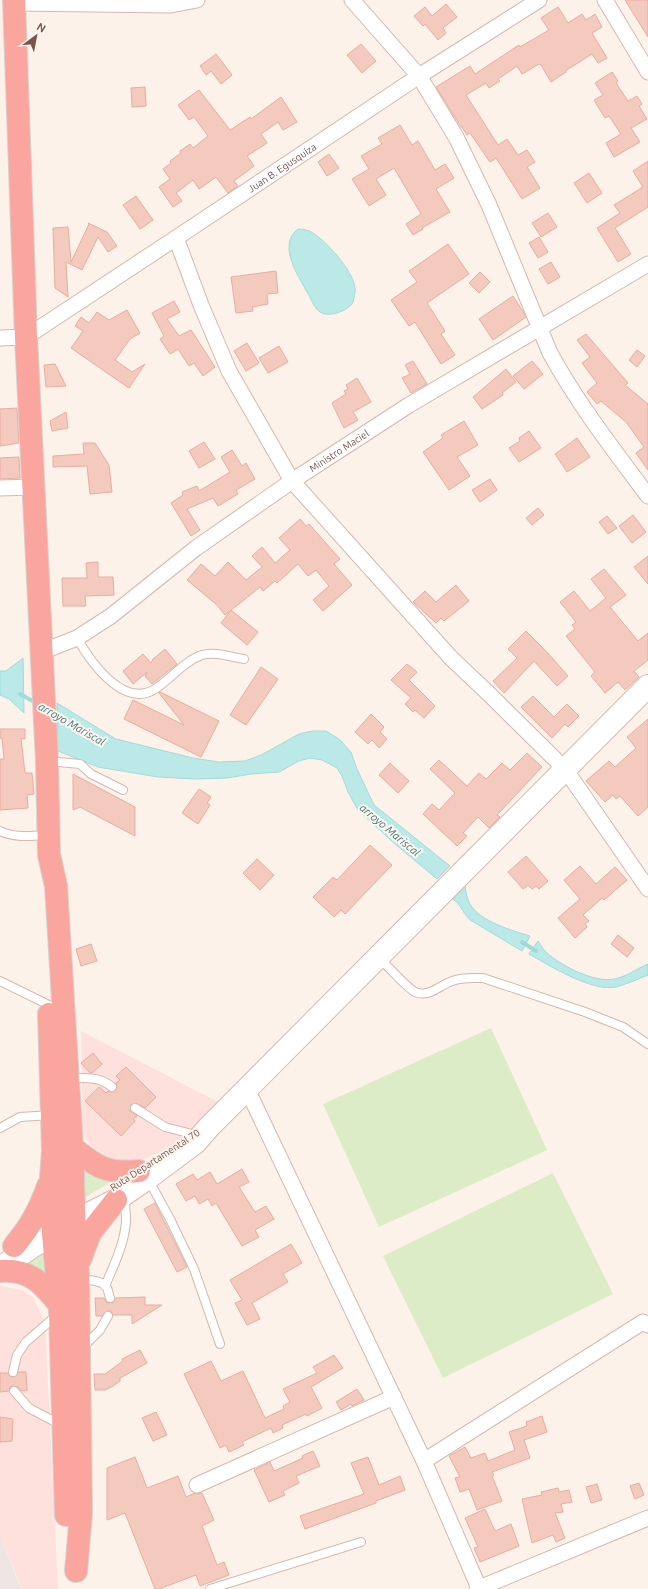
<svg xmlns="http://www.w3.org/2000/svg" width="648" height="1589" font-family="Ubuntu,sans-serif">
	<style>
		.commercial { fill: #fee0dc }
		.industrial { fill: #eee5e2 }
		.green { fill: #dcecc6 }
		.water { fill: #bbe9e7; stroke: #a1dbd9 }
		.lines { fill: none; stroke-linecap: round; stroke-linejoin: round }
		.stream { stroke: #a1dbd9; stroke-width: 4 }
		.building { fill: #f4cabf; stroke: #e8ad9e }
		.lane-casing { stroke: #d3b9b0; stroke-width: 10 }
		.street-casing { stroke: #d3b9b0; stroke-width: 17 }
		.secondary-casing { stroke: #d8bab0; stroke-width: 24 }
		.highway-casing { stroke: #dacfcc; stroke-width: 24 }
		.lane { stroke: #fff; stroke-width: 8 }
		.street { stroke: #fff; stroke-width: 15 }
		.secondary { stroke: #fff; stroke-width: 22 }
		.highway { stroke: #faa59d; stroke-width: 22 }
		.labels { text-anchor: middle; dominant-baseline: central; stroke-width: 4; stroke-linejoin: round; paint-order: stroke }
		.street-label { font-size: 10px; fill: #7a534a; stroke: #fff6f0 }
		.water-label { font-size: 11px; font-style: italic; fill: #3a7876; stroke: #fff6f0 }
	</style>
	<rect width="100%" height="100%" fill="#fdf2e9"/>
	<path class="commercial" d="M81,1031L222,1104L181,1139L159,1153L136,1162L117,1164L98,1155L83,1134Z
		M0,1286L22,1290L33,1297L45,1323L58,1589H22L0,1535Z"/>
	<path class="industrial" d="M0,1535L21,1589H0Z"/>
	<path class="green" d="M491,1028L547,1150L379,1227L323,1104Z
		M82,1165L114,1180L79,1201Z
		M553,1173L613,1294L443,1378L383,1256Z
		M49,1245L52,1289L13,1266Z"/>
	<path class="water" d="M298,229C304,229 308,230 313,233C327,242 358,275 355,293C354,296 354,300 353,302C349,311 328,318 320,312C314,308 311,298 307,292C298,275 277,245 298,229Z
		M23,658L24,713L9,699L0,695V671H6Z
		M57,703L116,739L193,758L219,762L245,761L261,755L299,734L312,731H326L339,739L351,752L357,769L374,805L450,866L437,879L395,844L358,810L348,792L342,776L337,768L322,760L310,758L299,761L279,772L251,774L227,778L195,779L158,777L98,767L58,751Z
		M465,886C466,892 467,899 470,904C479,921 513,931 530,936L522,951L470,920C463,913 461,905 453,899Z
		M538,941C541,945 543,950 547,953C562,966 594,983 614,979C626,977 638,968 648,964V975C638,979 627,984 616,987C592,992 550,966 529,954Z"/>
	<g class="lines">
		<path class="stream" d="M20,694L36,703
			M522,942L536,951"/>
	</g>
	<path class="building" d="M625,0H648V37Z
		M446,4L457,17L443,28L446,33L438,40L425,24L423,26L414,16L425,7L432,16Z
		M558,7L568,23L582,14L586,20L595,14L602,27L592,33L607,58L598,63L592,54L565,71L566,72L551,82L541,65L539,64L522,74L517,66L498,79L500,81L489,88L486,83L466,95L498,145L507,139L518,155L527,150L535,162L527,167L540,188L522,199L496,158L490,162L470,133L467,135L462,127H461L436,87L470,66L475,74L519,45L520,47L549,30L541,18Z
		M361,44L376,61L362,73L347,55Z
		M216,54L232,75L221,84L211,71L206,75L200,66Z
		M612,72L618,81L616,83L628,101L637,96L642,104L639,106L647,119L631,128L640,142L614,157L606,143L621,134L609,116L605,118L594,100L603,95L595,83Z
		M145,87L146,106L132,107L131,88Z
		M199,90L230,130L250,117L251,119L281,97L297,122L283,130L278,122L261,134L267,143L247,156L254,166L234,181L238,186L235,188L228,193L216,177L199,189L193,180L176,193L182,201L173,207L159,187L170,179L163,169L171,163L170,161L181,153L180,151L190,144L193,148L208,136L194,117L189,120L178,105Z
		M400,125L412,145L418,141L435,170L445,164L454,178L436,189L450,212L422,228L423,229L413,235L406,224L421,214L394,168L376,179L386,195L369,206L352,179L369,169L361,156L382,144L378,138Z
		M329,154L339,168L327,176L318,162Z
		M648,161V207L615,228L631,254L618,262L597,228L620,213L614,205L643,187L633,171Z
		M589,173L602,193L587,203L574,183Z
		M136,196L153,220L140,229L123,205Z
		M548,213L557,227L541,237L532,223Z
		M88,223L107,232L117,246L108,252L98,237L82,270L66,262L68,297L55,288L53,228L68,227L71,262L89,224Z
		M539,237L548,252L538,258L529,243Z
		M448,244L469,274L427,303L445,331L441,334L455,355L441,364L415,322L409,326L391,300L417,282L409,271Z
		M551,262L560,277L548,284L539,269Z
		M276,271L278,293L267,294L268,304L252,307L253,311L236,313L231,277Z
		M480,272L490,282L479,293L469,283Z
		M513,296L522,310L526,317L493,340L479,319Z
		M174,301L180,312L167,319L179,336L191,330L215,367L203,376L194,363L189,366L178,349L170,354L160,339L164,336L152,313Z
		M127,310L140,333L130,339L115,360L132,372L145,364L129,388L71,348L83,331L75,326L81,317L89,323L97,312L109,320Z
		M586,334L628,383L625,385L648,404V470L636,453L644,447L626,422L601,401L597,404L587,392L597,383L582,363L590,357L577,340Z
		M247,343L259,363L246,371L234,351Z
		M279,346L288,362L268,373L259,358Z
		M637,350L645,356L637,367L629,360Z
		M413,361L427,384L411,393L402,378L410,374L405,365Z
		M532,361L543,374L524,389L513,376Z
		M55,364L66,386L46,387L44,365Z
		M506,369L516,382L502,393L503,395L482,409L473,397Z
		M357,378L371,402L353,412L358,420L344,428L332,403L346,394L344,391L348,389L346,385Z
		M17,408L19,443L0,446V409Z
		M66,412L68,428L52,431L50,421Z
		M464,421L478,445L457,457L470,476L449,490L423,452L443,438L441,435Z
		M529,431L541,448L519,462L509,448L520,441L519,438Z
		M577,438L590,457L567,472L555,454Z
		M204,442L215,459L199,468L189,451Z
		M83,443H95L109,465L112,492L90,494L87,466L53,467V456L84,454Z
		M232,450L242,466L246,463L255,479L236,490L238,494L218,506L213,498L187,509L200,530L191,536L171,503L183,495L182,492L197,486L199,491L230,472L221,457Z
		M19,457L20,478L0,479V458Z
		M490,479L497,490L480,502L472,490Z
		M538,508L544,515L532,525L526,518Z
		M633,515L646,532L632,543L619,526Z
		M607,516L617,528L608,534L599,522Z
		M300,519L306,526L309,524L340,559L334,564L352,585L323,611L313,600L329,586L316,570L308,576L298,564L277,583L275,581L263,591L260,587L225,615L217,605L187,580L201,564L215,576L228,562L246,580L262,567L252,556L262,547L275,563L290,550L279,538Z
		M648,556V584L634,567Z
		M98,562V577H113L114,595L85,596L86,606H63L62,578H87L86,563Z
		M604,569L626,595L610,607L638,641L648,633V660L634,671L639,677L625,690L618,682L605,693L591,676L595,672L566,636L575,629L572,625L576,622L560,602L574,591L590,611L606,598L591,579Z
		M456,585L469,601L444,621L441,618L436,623L413,602L425,591L436,602Z
		M231,610L258,632L247,645L221,623Z
		M526,631L545,650L568,676L557,686L534,661L504,693L493,681L517,658L508,649Z
		M165,649L177,664L152,684L145,676L147,672L133,684L123,671L143,654L151,663L153,659Z
		M407,664L417,672L409,680L435,706L424,718L415,710L413,712L405,704L411,698L391,680Z
		M261,667L278,679L246,725L230,715Z
		M160,692L219,721L201,757L124,719L133,700L184,725L159,693Z
		M533,696L554,717L567,704L579,716L568,727L565,724L552,738L521,707Z
		M371,714L384,727L380,732L387,739L379,748L372,740L368,744L355,732Z
		M648,719V807L638,816L620,796L616,799L613,795L605,802L586,781L609,761L615,767L636,748L627,737Z
		M0,729H25V739L21,738L25,773H32L34,794L27,795L28,808L0,810V759H4L2,738H0Z
		M527,753L542,767L497,815L500,817L489,828L478,817L463,833L467,836L457,846L423,814L432,804L439,810L455,793L430,769L439,760L467,786L479,773L486,779L502,763L510,770Z
		M390,763L409,781L398,793L379,775Z
		M73,774L135,807V836L80,807L73,810Z
		M199,789L211,797L207,803L210,805L198,824L182,813Z
		M370,845L392,865L345,914L341,910L334,917L313,897L333,877L337,880Z
		M526,856L548,881L539,889L536,886L532,889L528,885L523,889L508,872Z
		M257,859L274,875L260,890L243,873Z
		M580,866L596,884L615,867L627,880L604,900L602,898L583,915L589,921L585,924L587,927L575,938L558,918L580,899L564,880Z
		M618,935L634,948L627,957L611,944Z
		M91,944L97,961L81,966L76,949Z
		M93,1053L102,1064L92,1073H90L81,1063Z
		M126,1067L156,1097L145,1108L136,1103L131,1105L130,1111L137,1116L133,1119L135,1121L121,1136L85,1101L99,1087L106,1093L108,1091L112,1092L116,1090L117,1087L116,1083L120,1080L116,1076Z
		M242,1169L249,1182L239,1187L255,1212L266,1206L274,1219L255,1230L259,1237L242,1246L216,1203L212,1206L208,1199L199,1204L195,1196L186,1201L176,1184L193,1174L197,1180L210,1172L217,1184Z
		M155,1203L187,1267L177,1272L144,1209Z
		M291,1244L302,1263L283,1274L288,1282L252,1303L260,1319L247,1325L235,1303L242,1300L230,1280Z
		M145,1297V1305H162L132,1324V1315H113L111,1311H108L102,1316H96L95,1298H104L106,1302L109,1303L114,1302L115,1298Z
		M140,1350L147,1363L120,1378V1381L113,1386L105,1390H95L94,1374H105L123,1361L122,1359Z
		M334,1355L343,1368L311,1387L322,1408L307,1416L306,1414L282,1425L283,1428L273,1433L271,1428L242,1442L244,1445L229,1452L226,1445L220,1448L184,1374L211,1361L221,1381L243,1371L265,1418L284,1409L283,1406L290,1402L283,1389L317,1373L313,1367Z
		M19,1372H26L27,1390L21,1391L18,1387L13,1386L10,1387L9,1391L0,1392V1373H8L10,1376L14,1377Z
		M357,1389L364,1400L352,1406L351,1404L341,1410L336,1402Z
		M156,1412L167,1435L153,1441L142,1418Z
		M542,1416L547,1432L524,1440L530,1458L492,1472L494,1475L492,1476L502,1501L477,1510L469,1489L460,1492L455,1478L460,1477L449,1456L465,1447L471,1458L485,1453L488,1461L515,1450L509,1432L527,1426L526,1422Z
		M0,1417L13,1419L12,1441L0,1442Z
		M313,1451L320,1466L296,1476L299,1483L283,1491L285,1495L269,1502L254,1470L270,1462L274,1471L303,1458L302,1456Z
		M135,1457L147,1488L178,1476L186,1497L195,1493H202L214,1520L202,1526L217,1565L224,1562L229,1575L200,1586L196,1575L159,1589H155L125,1513L107,1520V1468Z
		M368,1457L379,1485L400,1476L405,1490L376,1501V1503L305,1529L300,1516L364,1494L351,1463Z
		M639,1483L644,1495L635,1499L630,1486Z
		M597,1484L602,1500L591,1503L586,1487Z
		M558,1488L559,1492L569,1490L572,1502L561,1504L563,1512L555,1513L565,1538L556,1542L553,1535L532,1543L522,1499L542,1495L541,1492Z
		M485,1509L495,1531L511,1524L519,1546L480,1562L474,1548L478,1547L465,1518Z"/>
	<g class="lines">
		<defs>
			<path id="lane" d="M77,638C90,661 123,709 155,689C171,679 184,661 202,655C215,651 231,657 244,659
				M48,761L80,764L91,774L123,790
				M0,831C15,838 32,836 48,835
				M379,958C387,965 407,988 415,992C429,998 440,985 452,981C462,977 472,978 483,978L585,1012L623,1027L648,1044
				M0,981L49,1005
				M68,1078C84,1078 99,1076 112,1087
				M135,1108L165,1127L192,1134
				M0,1128L20,1117L52,1115
				M148,1179L170,1219L194,1269L220,1344
				M78,1280C86,1280 102,1279 107,1288C108,1290 109,1295 110,1298
				M105,1286C114,1265 124,1245 126,1222C126,1214 125,1205 125,1197
				M82,1348L100,1330L108,1316
				M13,1372L17,1355L26,1342L58,1314
				M14,1391L29,1408L61,1425
				M210,1589L361,1542"/>
			<g id="street">
				<path d="M352,0L419,76L456,137L489,205L550,353C578,404 613,449 648,496"/>
				<path d="M605,0L648,72"/>
				<path d="M14,3L171,5L197,0"/>
				<path d="M176,238L201,305L229,371L292,481L451,658L488,693L565,769L648,889"/>
				<path id="s1" d="M0,338L26,337L176,238L419,76L539,0"/>
				<path d="M0,488L33,487"/>
				<path id="s2" d="M41,652L77,638L111,616L196,548L292,481L409,405L648,264"/>
				<path d="M247,1089L424,1461L479,1588"/>
				<path d="M424,1461L643,1322L648,1325"/>
				<path d="M197,1485L394,1397"/>
				<path d="M477,1589L648,1518"/>
			</g>
			<path id="secondary" d="M0,1268L41,1241L75,1221L116,1200L148,1178L195,1143L209,1127L648,686"/>
			<path id="highway" d="M14,0L26,337L47,761L49,855L56,886L72,1147L75,1241L78,1273L81,1513L76,1571
				M49,1014L53,1151L51,1178L53,1234L60,1312L66,1515
				M72,1147C96,1167 107,1174 139,1171
				M14,1246C30,1227 39,1211 48,1186
				M80,1260L90,1233L116,1200
				M0,1271C30,1269 42,1283 59,1304"/>
		</defs>
		<use href="#lane" class="lane-casing"/>
		<use href="#street" class="street-casing"/>
		<use href="#secondary" class="secondary-casing"/>
		<use href="#highway" class="highway-casing"/>
		<use href="#lane" class="lane"/>
		<use href="#street" class="street"/>
		<use href="#secondary" class="secondary"/>
		<use href="#highway" class="highway"/>
	</g>
	<g class="labels">
		<g class="street-label">
			<text stroke="none"><textPath href="#s1" startOffset="333">Juan B. Egusquiza</textPath></text>
			<text stroke="none"><textPath href="#s2" startOffset="361">Ministro Maciel</textPath></text>
			<text transform="translate(155 1160) rotate(-33)">Ruta Departamental 70</text>
		</g>
		<g class="water-label">
			<text transform="translate(72 724) rotate(30)">arroyo Mariscal</text>
			<text transform="translate(390 830) rotate(40)">arroyo Mariscal</text>
		</g>
	</g>
	<g transform="translate(36 36) rotate(32)" stroke="#fff6f0" stroke-width="3" paint-order="stroke">
	<path d="M0-3L7 15L0 10L-7 15Z" fill="#7a534a"/>
	<text y="-6" font-size="11" font-weight="bold" text-anchor="middle" fill="#7a534a">N</text>
	</g>
</svg>
